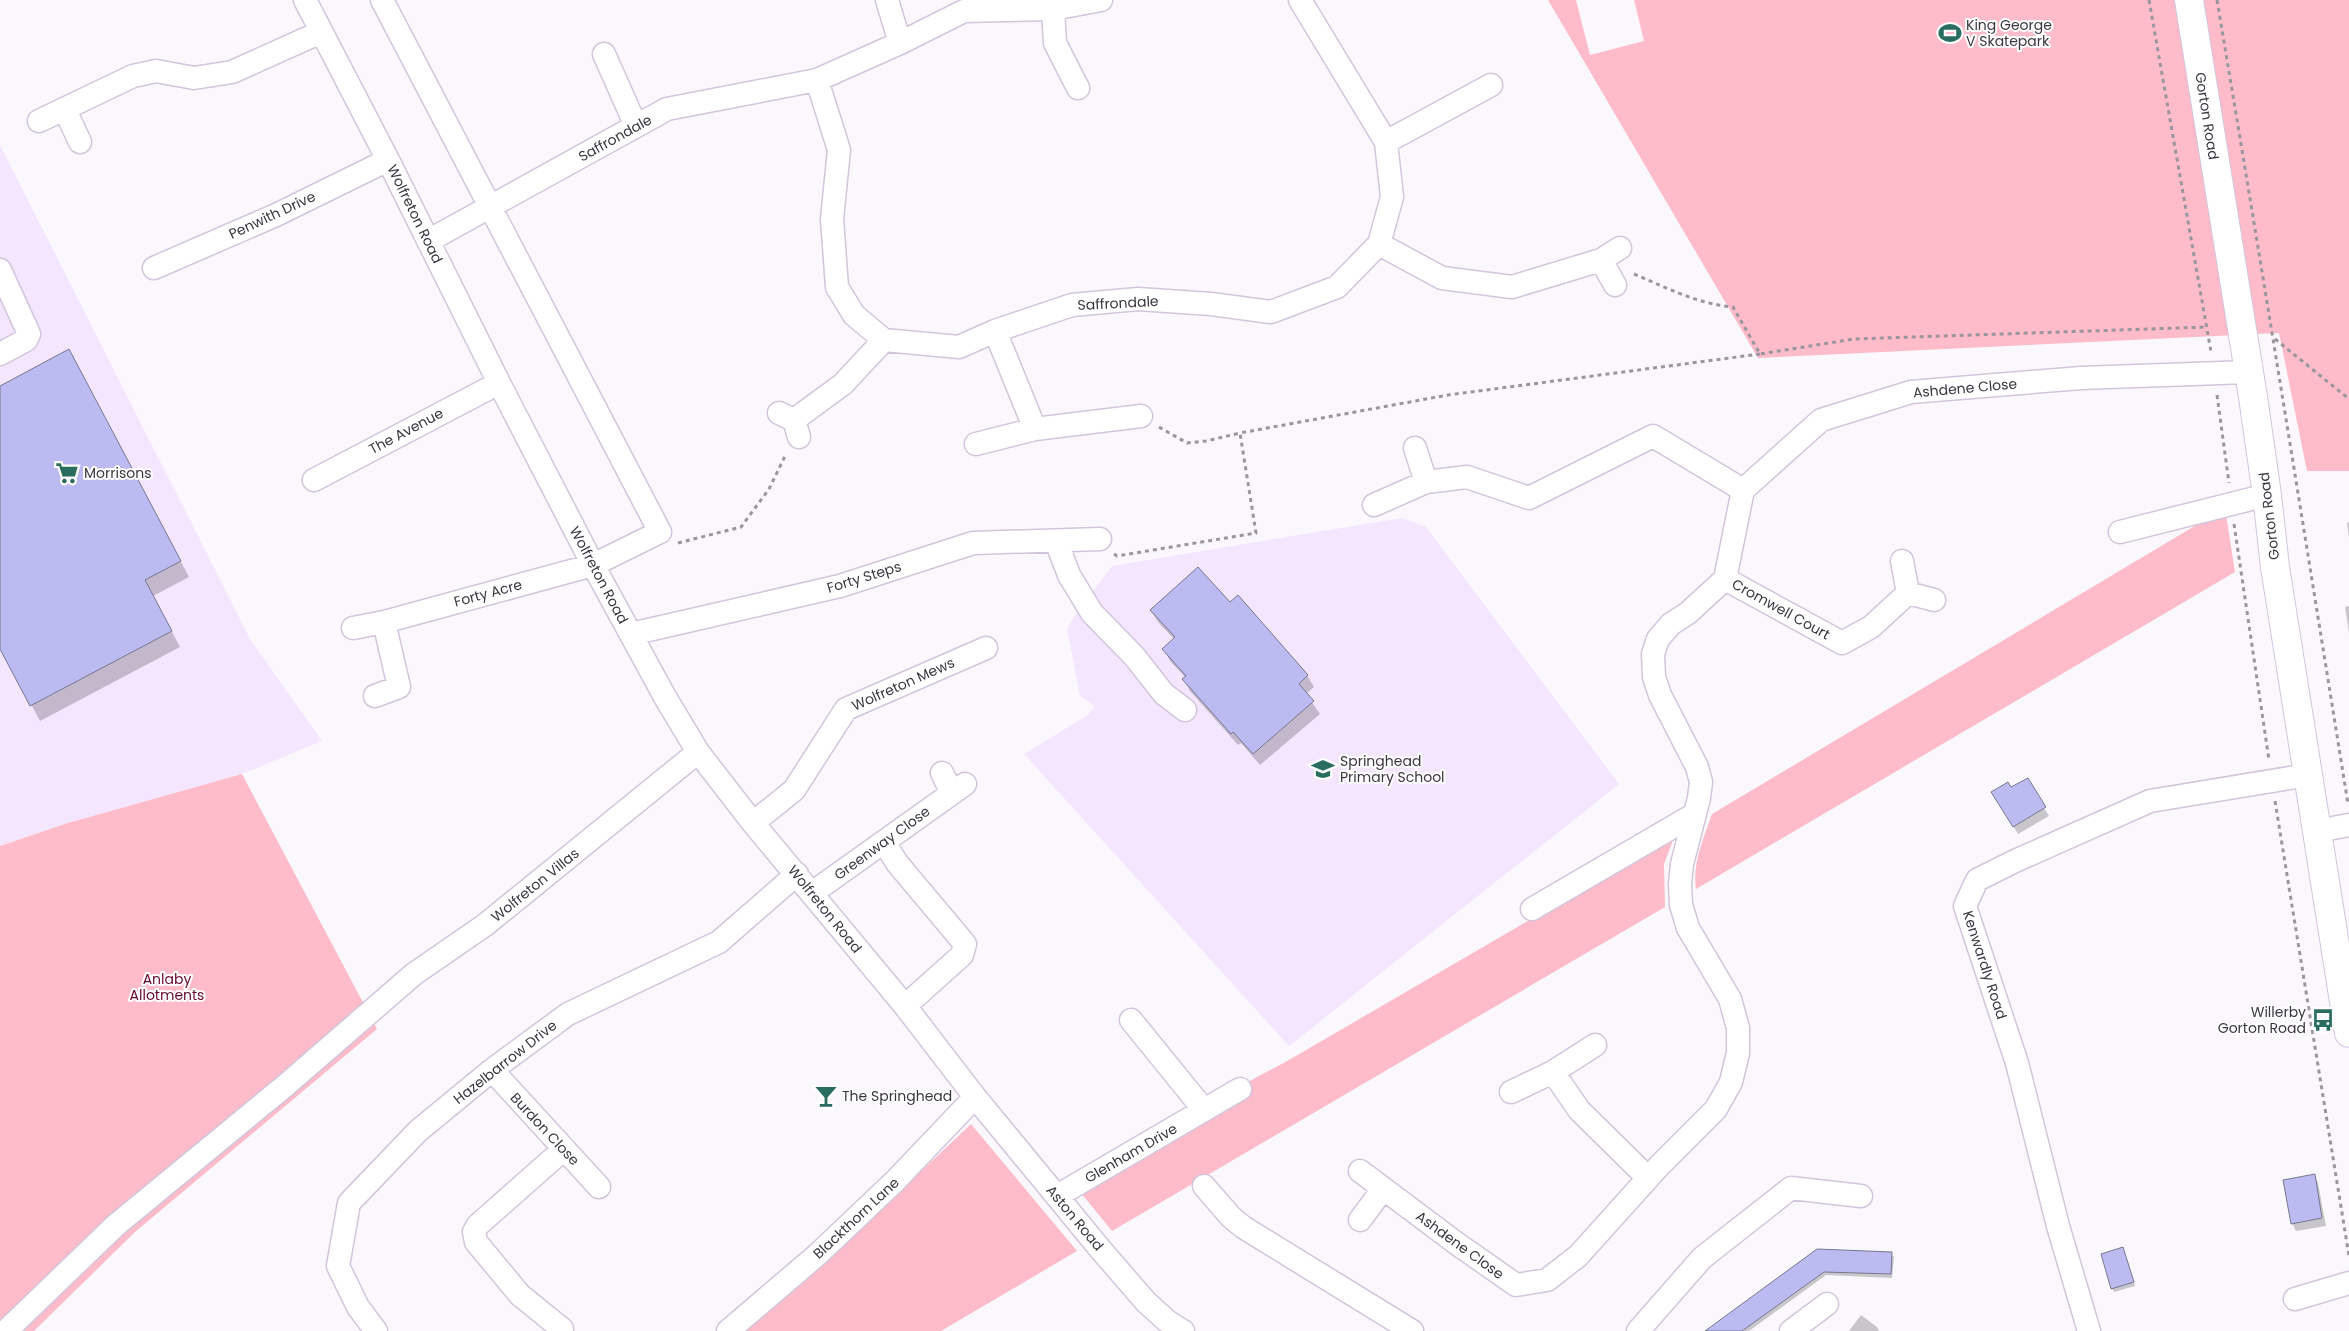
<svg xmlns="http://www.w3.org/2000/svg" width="2349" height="1331" font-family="Poppins,sans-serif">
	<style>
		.built { fill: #f4e6fe }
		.green { fill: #febbc9 }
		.shadow { fill: #0003 }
		.building { fill: #bbbbf2; stroke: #77788e }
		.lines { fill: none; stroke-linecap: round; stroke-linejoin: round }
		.minor-casing { stroke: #d2c5dc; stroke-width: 25 }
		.major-casing { stroke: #d2c5dc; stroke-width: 30 }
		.path { stroke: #9a969d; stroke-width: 3; stroke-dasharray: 4 4; stroke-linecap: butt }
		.minor { stroke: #fff; stroke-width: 22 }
		.major { stroke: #fff; stroke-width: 28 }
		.labels { text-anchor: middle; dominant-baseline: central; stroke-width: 4; stroke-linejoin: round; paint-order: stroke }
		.poi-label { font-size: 14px; fill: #3b363f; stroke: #fff; text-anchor: start }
		.street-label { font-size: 14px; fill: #3b363f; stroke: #fff }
		.park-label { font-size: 14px; fill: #660a2f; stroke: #fff }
	</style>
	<rect width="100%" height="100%" fill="#fbf8fd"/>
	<path class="built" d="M0,145L250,639L322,741L242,774L68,823L0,846Z
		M1402,518L1426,527L1619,784L1289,1046L1024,754L1088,715L1095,706L1080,696L1067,629L1076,614L1112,566Z"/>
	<path class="green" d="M1548,0H1576L1590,55L1644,41L1634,0H2349V471H2307L2279,333L1758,358Z
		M2225,508L2235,572L1696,889C1692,863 1704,838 1712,814Z
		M242,774L377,1029L135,1232L34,1331H0V846L68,823Z
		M1672,837V843L1664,864L1665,907L1112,1231L1081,1193L1252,1093L1246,1083L1289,1060Z
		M971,1124L1077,1251L941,1331H744L823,1264Z"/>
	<path class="shadow" d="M77,367L189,577L153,596L180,647L40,721L0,646V387Z
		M2349,522V537L2347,523Z
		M1230,604L1307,675L1314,687L1306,694L1320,714L1260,765L1241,743L1238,745L1190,691L1184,680L1186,678L1170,661L1164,649L1174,639L1158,622L1151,610Z
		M2349,606V633L2345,607Z
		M2027,780L2049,816L2018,834L1993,792L2011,789Z
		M2314,1175L2318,1183L2326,1226L2296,1231L2292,1223Z
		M2123,1248L2135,1286L2114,1292L2112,1288Z
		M1817,1250L1891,1254L1894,1257L1892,1278L1826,1275L1749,1331H1707Z
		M1861,1315L1877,1327L1879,1331H1849Z"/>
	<path class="building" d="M69,349L181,561L145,580L172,631L30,706L0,649V386Z
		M1198,567L1230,602L1238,595L1308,675L1299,684L1314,701L1253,754L1233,732L1231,734L1182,679L1186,676L1162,649L1175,637L1150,610Z
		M2028,778L2046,807L2013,827L1991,792L2008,782L2011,787Z
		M2315,1174L2322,1218L2291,1224L2283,1180Z
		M2123,1247L2134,1282L2111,1289L2101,1254Z
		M1817,1249L1892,1252L1891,1274L1824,1272L1742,1331H1705Z"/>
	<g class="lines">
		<defs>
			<path id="minor" d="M305,0L388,160L499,383L593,565L665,697L698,752L753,823L905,1006L975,1097L1101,1250L1146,1302L1167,1321L1183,1331
				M887,0L900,43
				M1053,9L1055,43L1078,88
				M604,54L636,126
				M817,80L839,150L832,219L837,287L854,315L884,340L959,347L995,331L1072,305L1138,299L1211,304L1271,312L1337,287L1379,244L1392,197L1386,142L1300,0
				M65,110L80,142
				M39,121L133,76L156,71L194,78L232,72L321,32
				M1386,142L1491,85
				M428,241L667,109L817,80L900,43L964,11L1053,9L1101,0
				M1379,244L1442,278L1512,287L1601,260L1620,248
				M1601,260L1615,285
				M154,268L276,215L388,160
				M0,270L29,334L26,340L0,354
				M995,331L1035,429
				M779,413L794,420L799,437
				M794,420L843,384L884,340
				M976,444L1035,429L1141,416
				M1415,448L1426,482
				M314,480L499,383
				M1374,505L1426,482L1467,477L1529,498L1653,436L1743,490
				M2120,532L2267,495
				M1056,541L1069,575L1092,613L1134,656L1164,694L1185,710
				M1902,561L1908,593L1934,600
				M1725,579L1842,643L1871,627L1908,593
				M353,628L384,622L593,565L660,532L382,0
				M631,634L840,586L973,543L1100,539
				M375,696L399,687L384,622
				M942,773L952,793
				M753,823L794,790L846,709L986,648
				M2317,831L2349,825
				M884,842L897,863L965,944L962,955L905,1006
				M812,893L965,784
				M1532,909L1695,814
				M1131,1020L1204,1110
				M492,1070L599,1187
				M1553,1072L1579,1110L1648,1178
				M1511,1092L1553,1072L1595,1045
				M1360,1171L1456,1243L1516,1285L1547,1280L1578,1256L1659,1166L1716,1109L1731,1082L1738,1053V1028L1730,999L1688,928L1681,905L1680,884L1682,864L1699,798L1701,782L1697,767L1660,695L1654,677L1653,654L1658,639L1671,624L1688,613L1725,579L1743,490L1821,420L1911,392L2081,378L2248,372
				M1204,1186L1231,1217L1243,1227L1412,1331
				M1057,1196L1240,1089
				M1360,1220L1383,1189
				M2295,1299L2349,1283
				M562,1329L520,1295L476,1242L474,1232L478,1225L564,1149
				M6,1331L116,1225L286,1085L414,974L485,925L698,752
				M376,1331L358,1307L338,1266L349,1203L418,1131L492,1070L568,1014L719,942L797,874
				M728,1331L817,1255L895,1181L975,1097
				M1638,1331L1702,1258L1791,1188L1861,1196
				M1791,1331L1827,1304
				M2089,1331L2058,1226L2017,1063L1965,906L1977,880L2015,861L2150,801L2308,775"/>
			<path id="major" d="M2189,0L2253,397L2267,495L2275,567L2349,1033"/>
		</defs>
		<use href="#minor" class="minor-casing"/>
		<use href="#major" class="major-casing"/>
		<path class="path" d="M2149,0L2211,352
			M2217,0C2262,268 2305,536 2348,804
			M1634,274C1667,288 1698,304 1733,307L1760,354L1854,339L2207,327
			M2275,339L2349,399
			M2217,395L2229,483
			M1159,427L1187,443L1206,441L1240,433
			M2234,524L2269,760
			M678,543L741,527L769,489L786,454
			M1114,554L1117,556L1256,533L1240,433L1448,395L1760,354
			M2275,801L2349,1256"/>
		<use href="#minor" class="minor"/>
		<use href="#major" class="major"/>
	</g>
	<defs>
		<symbol id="stadium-bare" viewBox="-9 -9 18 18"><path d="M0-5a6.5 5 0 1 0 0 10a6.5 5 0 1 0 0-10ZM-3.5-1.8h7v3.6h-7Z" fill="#296d60" stroke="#fff" stroke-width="2.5" paint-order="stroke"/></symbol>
		<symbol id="supermarket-bare" viewBox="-9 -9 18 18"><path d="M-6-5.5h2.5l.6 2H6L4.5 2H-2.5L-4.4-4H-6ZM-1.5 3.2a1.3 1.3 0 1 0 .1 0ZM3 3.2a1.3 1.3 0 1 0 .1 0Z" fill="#296d60" stroke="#fff" stroke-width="2.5" paint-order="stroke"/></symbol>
		<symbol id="school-bare" viewBox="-9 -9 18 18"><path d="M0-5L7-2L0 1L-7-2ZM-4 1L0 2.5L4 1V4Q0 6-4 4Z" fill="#296d60" stroke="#fff" stroke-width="2.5" paint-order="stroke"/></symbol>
		<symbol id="bus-bare" viewBox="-9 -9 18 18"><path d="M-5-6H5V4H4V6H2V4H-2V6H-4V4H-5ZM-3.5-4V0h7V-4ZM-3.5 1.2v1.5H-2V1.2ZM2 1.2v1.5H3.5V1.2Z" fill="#296d60" stroke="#fff" stroke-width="2.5" paint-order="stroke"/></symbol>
		<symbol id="bar-bare" viewBox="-9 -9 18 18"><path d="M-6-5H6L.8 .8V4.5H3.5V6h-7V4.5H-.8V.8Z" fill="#296d60" stroke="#fff" stroke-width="2.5" paint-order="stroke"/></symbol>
	</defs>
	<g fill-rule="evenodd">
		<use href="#stadium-bare" x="1934" y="17" width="32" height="32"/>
		<use href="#supermarket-bare" x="51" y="457" width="32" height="32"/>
		<use href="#school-bare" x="1307" y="753" width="32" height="32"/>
		<use href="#bus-bare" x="2307" y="1004" width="32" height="32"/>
		<use href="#bar-bare" x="810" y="1080" width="32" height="32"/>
	</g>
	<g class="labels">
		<g class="poi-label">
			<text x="1966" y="25">King George<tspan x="1966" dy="16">V Skatepark</tspan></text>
			<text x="84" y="473">Morrisons</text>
			<text x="1340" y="761">Springhead<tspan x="1340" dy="16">Primary School</tspan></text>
			<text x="2306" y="1012" text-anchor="end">Willerby<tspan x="2306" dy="16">Gorton Road</tspan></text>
			<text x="842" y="1096">The Springhead</text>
		</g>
		<g class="street-label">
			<text transform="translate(2207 116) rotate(81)">Gorton Road</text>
			<text transform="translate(615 138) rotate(-29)">Saffrondale</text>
			<text transform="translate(415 214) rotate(64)">Wolfreton Road</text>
			<text transform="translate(272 215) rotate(-25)">Penwith Drive</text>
			<text transform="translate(1118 303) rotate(-3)">Saffrondale</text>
			<text transform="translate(1965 388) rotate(-5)">Ashdene Close</text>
			<text transform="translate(406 431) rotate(-28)">The Avenue</text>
			<text transform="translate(2269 516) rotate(-97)">Gorton Road</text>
			<text transform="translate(599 575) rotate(62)">Wolfreton Road</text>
			<text transform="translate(864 577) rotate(-17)">Forty Steps</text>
			<text transform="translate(488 593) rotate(-15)">Forty Acre</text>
			<text transform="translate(1781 609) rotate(29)">Cromwell Court</text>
			<text transform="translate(903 684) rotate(-24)">Wolfreton Mews</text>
			<text transform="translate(882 843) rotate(-36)">Greenway Close</text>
			<text transform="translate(535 885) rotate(-39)">Wolfreton Villas</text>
			<text transform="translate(825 909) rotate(51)">Wolfreton Road</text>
			<text transform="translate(1985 965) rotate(72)">Kenwardly Road</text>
			<text transform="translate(505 1062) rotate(-38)">Hazelbarrow Drive</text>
			<text transform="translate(545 1129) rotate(47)">Burdon Close</text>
			<text transform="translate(1131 1153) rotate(-30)">Glenham Drive</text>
			<text transform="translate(856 1218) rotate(-43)">Blackthorn Lane</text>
			<text transform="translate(1075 1218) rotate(50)">Aston Road</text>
			<text transform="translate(1460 1245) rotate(36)">Ashdene Close</text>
		</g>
		<g class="park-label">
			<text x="167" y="979">Anlaby<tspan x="167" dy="16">Allotments</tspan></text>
		</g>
	</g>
</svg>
